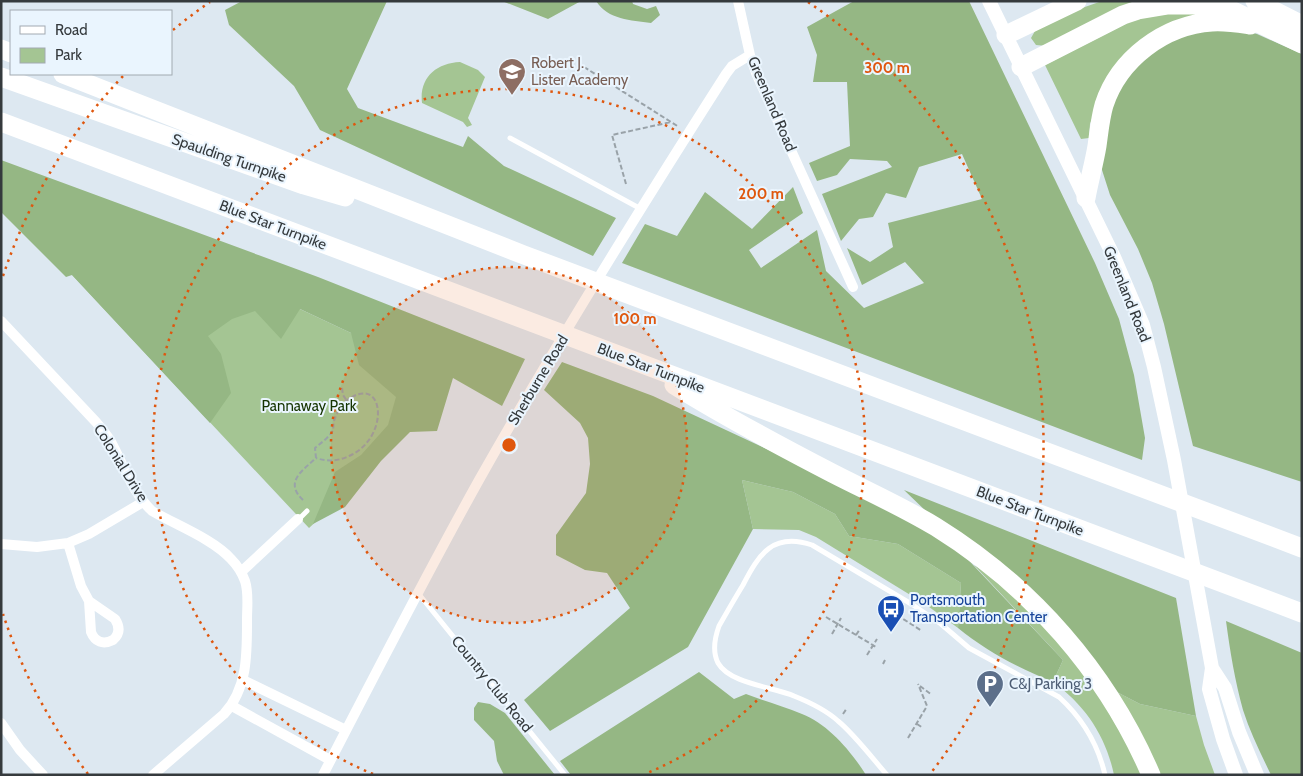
<svg xmlns="http://www.w3.org/2000/svg" width="1303" height="776" font-family="Cabin,sans-serif">
	<style>
		.green { fill: #a4c593 }
		.forest { fill: #95b784 }
		.lines { fill: none; stroke-linecap: round; stroke-linejoin: round }
		.path { stroke: #99a2a8; stroke-width: 2; stroke-dasharray: 5 2.5; stroke-linecap: butt }
		.service { stroke: #fff; stroke-width: 5 }
		.minor { stroke: #fff; stroke-width: 10 }
		.secondary { stroke: #fff; stroke-width: 14 }
		.motorway { stroke: #fff; stroke-width: 19 }
		.ring { fill: none; stroke: #df570e; stroke-width: 2.5; stroke-dasharray: 2.5 5 }
		.labels { text-anchor: middle; dominant-baseline: central; stroke-width: 4; stroke-linejoin: round; paint-order: stroke }
		.education-label { font-size: 15px; fill: #785e54; stroke: #eaf5fe; text-anchor: start }
		.street-label { font-size: 15px; fill: #353a3d; stroke: #eaf5fe }
		.park-label { font-size: 15px; fill: #153400; stroke: #eaf5fe }
		.transit-label { font-size: 15px; fill: #164399; stroke: #eaf5fe; text-anchor: start }
		.service-label { font-size: 15px; fill: #4e5e75; stroke: #eaf5fe; text-anchor: start }
		.centre { fill: #df570e; stroke: #eaf5fe; stroke-width: 2.5 }
		.ring-label { font-size: 15px; text-anchor: middle; font-weight: bold; fill: #df570e; stroke: #eaf5fe; stroke-width: 4; stroke-linejoin: round; paint-order: stroke }
	</style>
	<rect width="100%" height="100%" fill="#dde8f1"/>
	<path class="green" d="M1102,1H1153L1047,46L1036,45L1031,38L1035,31L1082,8Z
		M1205,10L1096,107L1090,124L1089,138L1081,139L1045,65L1139,17Z
		M460,62L478,70L485,77L468,118L472,125L467,127L463,122L422,103C419,78 436,63 460,62Z
		M1,199L125,227L351,333L431,372L356,485L309,528Z
		M742,480L793,492L835,514L849,536L898,544L961,583L958,628L925,604L816,537L799,530L753,529Z
		M974,565L1006,584L1079,661L1145,775H1114C1106,736 1085,705 1053,682L1063,660Z
		M1111,689L1140,704L1196,716L1204,745L1215,775H1158Z"/>
	<path class="forest" d="M242,1H387L347,89L358,108L463,147L468,136L504,166L616,218L593,256L320,130L294,86L229,25L225,10Z
		M502,1H581L548,19Z
		M596,1H632L633,4L647,9L656,6L660,15L651,23C631,20 608,20 596,1Z
		M854,1H969L1095,263L1119,319L1134,375L1145,438L1142,460L622,263L645,224L677,236L705,192L752,229L793,187L803,213L749,250L761,268L817,230L826,271L864,308L924,283L905,262L862,285L847,248L870,262L893,247L888,223L982,199L962,154L919,167L906,198L886,193L873,217L859,219L841,241L822,194L892,167L887,161L850,159L837,175L817,181L809,163L850,146L847,82H813L817,55L807,27Z
		M1198,29H1238L1257,34L1302,54V482L1193,446L1164,324L1152,283L1138,249L1110,195L1102,170V154L1103,131L1123,79L1154,48Z
		M1,160L318,277L525,359L502,406L453,378L437,431L410,432L381,461L345,507L313,524L335,472L361,455L388,425L396,397L359,365L351,333L300,309L281,339L255,311L232,319L208,336L221,354L231,393L210,423L72,275L66,277L1,212Z
		M562,362L653,396L803,466L872,499L958,549L1063,660L1053,682C1020,669 986,651 958,628L961,583L898,544L849,536L835,514L793,492L742,480L753,529L688,647L550,731L524,700L630,608L607,573L585,570L556,555V535L586,493L590,464L588,438L580,423L544,390Z
		M904,490L1176,598L1196,716L1140,704L1111,689Z
		M1226,621L1302,653V775H1271C1261,754 1250,732 1243,710C1235,681 1230,651 1226,621Z
		M699,672L734,699L746,694C764,701 783,706 802,714C828,724 851,751 866,775H571L560,761Z
		M478,702L490,704L505,713L555,775H504L497,761L494,741L474,720V708Z"/>
	<g class="lines">
		<path class="path" d="M584,67L679,127
			M626,184L612,135L671,122
			M342,388L343,395L347,401
			M303,500C284,482 302,471 316,458L315,448C321,443 328,438 332,432C334,428 333,425 334,421C336,414 341,406 346,401C385,371 391,438 349,456C338,461 328,462 316,458
			M885 609a7 7 0 1 1 14 0a7 7 0 1 1-14 0Z
			M897,615L922,631
			M826,617L876,647
			M832,634L841,618
			M856,635L860,629
			M867,655L877,639
			M883,664L885,660
			M920,686L932,695
			M843,714L847,708
			M917,724L923,728
			M908,738L927,706L918,684"/>
		<path class="service" d="M510,138L641,209
			M299,519L307,511
			M418,593L565,775
			M887,775C873,759 854,734 838,721C826,710 809,702 794,696C774,687 730,684 718,663C712,651 715,637 719,626C727,612 735,598 743,585C759,554 773,532 812,545L913,605L941,624L969,648L1059,697C1082,718 1098,744 1105,775"/>
		<path class="minor" d="M738,1L750,55L756,73L853,287
			M1,321L96,422C101,428 106,434 110,440C124,465 131,491 152,511C176,525 213,539 231,559C237,565 242,573 245,581C249,593 247,607 247,619C247,653 248,688 224,714L153,775
			M68,543L81,586L89,601L91,632C95,642 103,645 113,640C120,634 120,627 115,619L89,601
			M1,544L37,547L68,543L89,534L143,502
			M241,572L298,519
			M243,680L346,730
			M232,706L330,760
			M1,723L20,750L43,775
			M323,775C374,676 425,577 479,480C557,342 641,207 726,74L732,66L750,55"/>
		<path class="secondary" d="M989,1L1114,257L1143,325L1154,367L1174,460L1212,668L1209,689L1223,739L1236,775
			M1212,668L1225,688L1239,732L1257,775"/>
		<path class="motorway" d="M1255,1L1302,25
			M1006,35L1077,1
			M1,49L11,53
			M1021,67L1123,15L1138,10L1168,5H1213L1227,8L1302,44
			M63,74L524,255L1302,548
			M1,77L304,185L345,197
			M1,122L1302,613
			M1086,198C1089,181 1094,164 1097,146C1099,132 1100,119 1104,105C1119,59 1164,25 1212,22C1225,21 1237,23 1250,25
			M674,385C725,417 778,445 832,473C867,491 903,507 936,527C1031,586 1107,672 1151,775"/>
	</g>
	<circle cx="509" cy="445" r="178" fill="#df570e" fill-opacity=".12"/>
	<g class="ring">
		<circle cx="509" cy="445" r="178"/>
		<path d="M373 774A356 356 0 1 1 645 774"/>
		<path d="M88 774A534 534 0 0 1 3 614M3 276A534 534 0 0 1 125 74M173 30A534 534 0 0 1 210 2M808 2A534 534 0 0 1 930 774"/>
	</g>
	<defs>
		<symbol id="school-pin" viewBox="-11 -11 22 30"><path d="M0 17L-7.5 6A9.5 9.5 0 1 1 7.5 6Z" fill="#8d6e63" stroke="#eaf5fe"/><path d="M0-5L7-2L0 1L-7-2ZM-4 1L0 2.5L4 1V4Q0 6-4 4Z" fill="#fff"/></symbol>
		<symbol id="bus-pin" viewBox="-11 -11 22 30"><path d="M0 17L-7.5 6A9.5 9.5 0 1 1 7.5 6Z" fill="#1a4fb4" stroke="#eaf5fe"/><path d="M-5-6H5V4H4V6H2V4H-2V6H-4V4H-5ZM-3.5-4V0h7V-4ZM-3.5 1.2v1.5H-2V1.2ZM2 1.2v1.5H3.5V1.2Z" fill="#fff"/></symbol>
		<symbol id="parking-pin" viewBox="-11 -11 22 30"><path d="M0 17L-7.5 6A9.5 9.5 0 1 1 7.5 6Z" fill="#5c6f8a" stroke="#eaf5fe"/><path d="M-3.5-5.5H1a3.5 3.5 0 0 1 0 7H-1V5.5H-3.5ZM-1-3.4V-.6H.8a1.4 1.4 0 0 0 0-2.8Z" fill="#fff"/></symbol>
	</defs>
	<g fill-rule="evenodd">
		<use href="#school-pin" x="496" y="56" width="32" height="43"/>
		<use href="#bus-pin" x="875" y="593" width="32" height="43"/>
		<use href="#parking-pin" x="974" y="668" width="32" height="43"/>
	</g>
	<g class="labels">
		<g class="education-label">
			<text x="531" y="63">Robert J.<tspan x="531" dy="17">Lister Academy</tspan></text>
		</g>
		<g class="street-label">
			<text transform="translate(772 104) rotate(67)">Greenland Road</text>
			<text transform="translate(229 158) rotate(19)">Spaulding Turnpike</text>
			<text transform="translate(273 225) rotate(21)">Blue Star Turnpike</text>
			<text transform="translate(1127 294) rotate(68)">Greenland Road</text>
			<text transform="translate(651 368) rotate(21)">Blue Star Turnpike</text>
			<text transform="translate(538 380) rotate(-59)">Sherburne Road</text>
			<text transform="translate(121 463) rotate(58)">Colonial Drive</text>
			<text transform="translate(1030 511) rotate(21)">Blue Star Turnpike</text>
			<text transform="translate(492 684) rotate(51)">Country Club Road</text>
		</g>
		<g class="park-label">
			<text x="309" y="406">Pannaway Park</text>
		</g>
		<g class="transit-label">
			<text x="910" y="600">Portsmouth<tspan x="910" dy="17">Transportation Center</tspan></text>
		</g>
		<g class="service-label">
			<text x="1009" y="684">C&amp;J Parking 3</text>
		</g>
	</g>
	<circle cx="509" cy="445" r="8" class="centre"/>
	<g class="ring-label">
		<text x="887" y="73">300 m</text>
		<text x="761" y="199">200 m</text>
		<text x="635" y="324">100 m</text>
	</g>
	<rect width="1303" height="776" fill="none" stroke="#353a3d" stroke-width="5"/>
	<rect x="10" y="10" width="162" height="65" fill="#eaf5fe" stroke="#a2aab1"/>
	<rect x="20" y="26" width="25" height="8" fill="#ffffff" stroke="#a2aab1"/>
	<text x="55" y="35" font-size="15" fill="#353a3d">Road</text>
	<rect x="20" y="48" width="25" height="15" fill="#a4c593" stroke="#a2aab1"/>
	<text x="55" y="60" font-size="15" fill="#353a3d">Park</text>
</svg>
